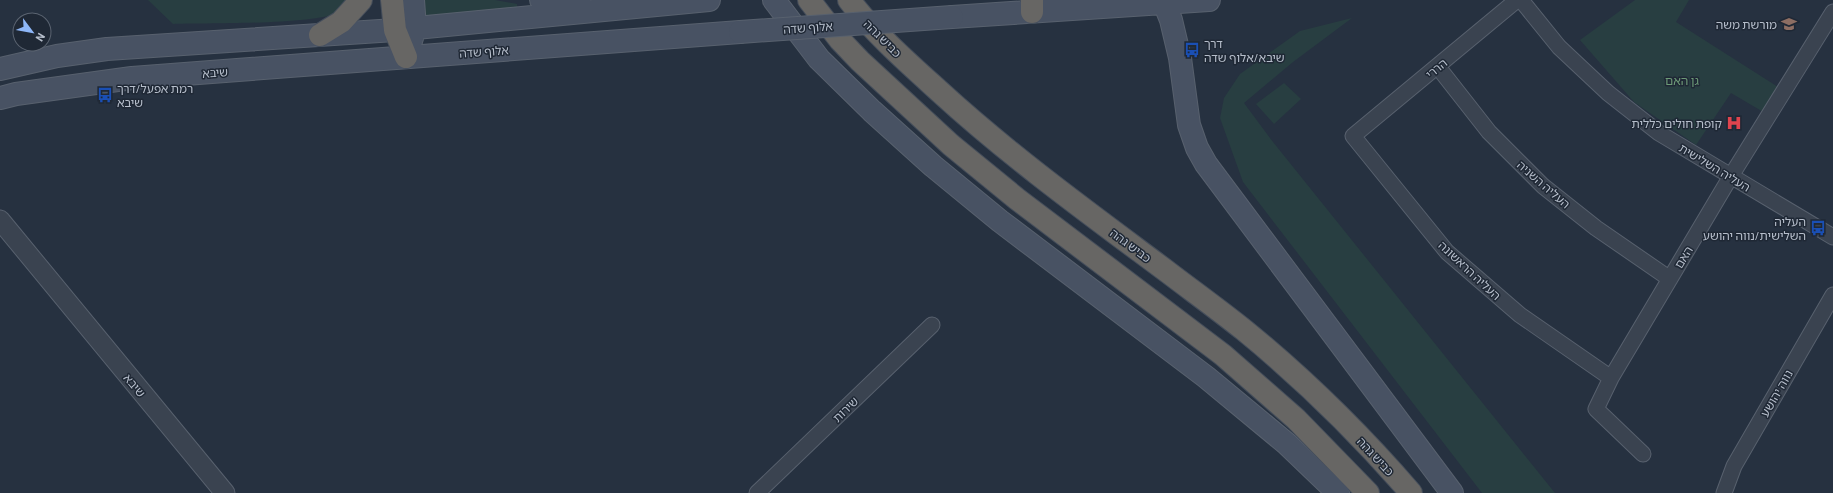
<svg xmlns="http://www.w3.org/2000/svg" width="1833" height="493" font-family="Barlow,'Noto Sans Hebrew',sans-serif">
	<style>
		.green { fill: #283e41 }
		.lines { fill: none; stroke-linecap: round; stroke-linejoin: round }
		.minor-casing { stroke: #58616e; stroke-width: 17 }
		.tertiary-casing { stroke: #58616e; stroke-width: 21 }
		.secondary-casing { stroke: #58616e; stroke-width: 24 }
		.trunk-casing { stroke: #454e5b; stroke-width: 24 }
		.minor { stroke: #3a4350; stroke-width: 15 }
		.tertiary { stroke: #3a4350; stroke-width: 19 }
		.secondary { stroke: #485263; stroke-width: 22 }
		.trunk { stroke: #676664; stroke-width: 22 }
		.secondary-bridge-casing { stroke: #58616e; stroke-width: 24; stroke-linecap: butt }
		.secondary-bridge { stroke: #485263; stroke-width: 22 }
		.labels { text-anchor: middle; dominant-baseline: central; stroke-width: 3; stroke-linejoin: round; paint-order: stroke }
		.poi-label { font-size: 12px; fill: #b6becb; stroke: #1f2835; text-anchor: end }
		.street-label { font-size: 12px; fill: #b6becb; stroke: #1f2835 }
		.park-label { font-size: 12px; fill: #6e9b78; stroke: #1f2835 }
	</style>
	<rect width="100%" height="100%" fill="#263140"/>
	<path class="green" d="M148,0H349C346,4 342,9 338,12C320,25 202,23 173,24Z
		M418,0H495L517,4V11L419,20Z
		M1635,0H1689L1676,22L1781,89L1765,113L1731,93L1696,145L1634,102L1580,40Z
		M1352,18L1293,62L1244,103L1273,142L1555,493H1482L1243,182L1220,118L1224,98L1240,74L1300,31Z
		M1284,83L1301,99L1274,124L1256,104Z"/>
	<g class="lines">
		<defs>
			<path id="minor" d="M1517,0L1353,136L1447,252L1520,315L1611,378
				M1521,0L1559,47L1608,93L1659,133L1833,237
				M1438,67L1489,132L1543,186L1596,228L1670,279
				M1643,454L1596,409L1611,378L1731,176L1833,12
				M757,493L932,325
				M1724,493L1734,466L1833,295"/>
			<path id="tertiary" d="M0,220L225,493"/>
			<path id="secondary" d="M541,0L579,2
				M774,0L819,59L872,111L933,166L1000,221L1206,377L1287,444L1338,493
				M1163,0L1171,20L1180,58L1189,125L1197,148L1206,164L1452,493
				M952,17L1209,0
				M411,41L415,28L413,0
				M0,69L57,56L107,49L395,30L709,0
				M0,98L16,94L132,78L740,32"/>
			<path id="trunk" d="M392,0L395,30L406,57
				M809,0L840,40L860,61L951,145L1017,199L1223,355L1296,419L1368,493
				M849,0C875,34 907,62 939,91C1011,157 1090,214 1169,273C1194,292 1219,310 1244,330C1304,379 1360,434 1411,493
				M1032,12V0
				M320,35L341,22L361,0"/>
		</defs>
		<use href="#minor" class="minor-casing"/>
		<use href="#tertiary" class="tertiary-casing"/>
		<use href="#secondary" class="secondary-casing"/>
		<use href="#trunk" class="trunk-casing"/>
		<use href="#minor" class="minor"/>
		<use href="#tertiary" class="tertiary"/>
		<use href="#secondary" class="secondary"/>
		<use href="#trunk" class="trunk"/>
		<defs>
			<path id="secondary-bridge" d="M740,32L952,17"/>
		</defs>
		<use href="#secondary-bridge" class="secondary-bridge-casing"/>
		<use href="#secondary-bridge" class="secondary-bridge"/>
	</g>
	<defs>
		<symbol id="school-bare" viewBox="-9 -9 18 18"><path d="M0-5L7-2L0 1L-7-2ZM-4 1L0 2.5L4 1V4Q0 6-4 4Z" fill="#8d6e63" stroke="#1f2835" stroke-width="2.5" paint-order="stroke"/></symbol>
		<symbol id="bus-bare" viewBox="-9 -9 18 18"><path d="M-5-6H5V4H4V6H2V4H-2V6H-4V4H-5ZM-3.5-4V0h7V-4ZM-3.5 1.2v1.5H-2V1.2ZM2 1.2v1.5H3.5V1.2Z" fill="#1a4fb4" stroke="#1f2835" stroke-width="2.5" paint-order="stroke"/></symbol>
		<symbol id="hospital-bare" viewBox="-9 -9 18 18"><path d="M-5-5h3v3.5h4V-5h3V5h-3V1.5h-4V5h-3Z" fill="#e0444e" stroke="#1f2835" stroke-width="2.5" paint-order="stroke"/></symbol>
	</defs>
	<g fill-rule="evenodd">
		<use href="#school-bare" x="1778" y="13" width="22" height="22"/>
		<use href="#bus-bare" x="1181" y="39" width="22" height="22"/>
		<use href="#bus-bare" x="94" y="84" width="22" height="22"/>
		<use href="#hospital-bare" x="1723" y="112" width="22" height="22"/>
		<use href="#bus-bare" x="1807" y="217" width="22" height="22"/>
	</g>
	<g class="labels">
		<g class="poi-label">
			<text x="1777" y="24">מורשת משה</text>
			<text x="1204" y="43" text-anchor="start">דרך<tspan x="1204" dy="14">שיבא/אלוף שדה</tspan></text>
			<text x="117" y="88" text-anchor="start">רמת אפעל/דרך<tspan x="117" dy="14">שיבא</tspan></text>
			<text x="1722" y="123">קופת חולים כללית</text>
			<text x="1806" y="221">העליה<tspan x="1806" dy="14">השלישית/נווה יהושע</tspan></text>
		</g>
		<g class="street-label">
			<text transform="translate(808 27) rotate(-4)">אלוף שדה</text>
			<text transform="translate(883 38) rotate(45)">כביש גהה</text>
			<text transform="translate(484 51) rotate(-4)">אלוף שדה</text>
			<text transform="translate(1436 68) rotate(-40)">הררי</text>
			<text transform="translate(215 72) rotate(-4)">שיבא</text>
			<text transform="translate(1715 167) rotate(31)">העליה השלישית</text>
			<text transform="translate(1544 184) rotate(41)">העליה השניה</text>
			<text transform="translate(1131 245) rotate(37)">כביש גהה</text>
			<text transform="translate(1683 257) rotate(-59)">האם</text>
			<text transform="translate(1470 270) rotate(43)">העליה הראשונה</text>
			<text transform="translate(135 385) rotate(50)">שיבא</text>
			<text transform="translate(1776 393) rotate(-60)">נווה יהושע</text>
			<text transform="translate(845 409) rotate(-44)">שירות</text>
			<text transform="translate(1376 456) rotate(47)">כביש גהה</text>
		</g>
		<g class="park-label">
			<text x="1682" y="80">גן האם</text>
		</g>
	</g>
	<g transform="translate(32 32) rotate(122)"><circle r="19" fill="#1f2835" stroke="#5b6471"/>
	<path d="M0-3L7 15L0 10L-7 15Z" fill="#8eb7f8"/>
	<text y="-6" font-size="11" font-weight="bold" text-anchor="middle" fill="#b6becb">N</text>
	</g>
</svg>
